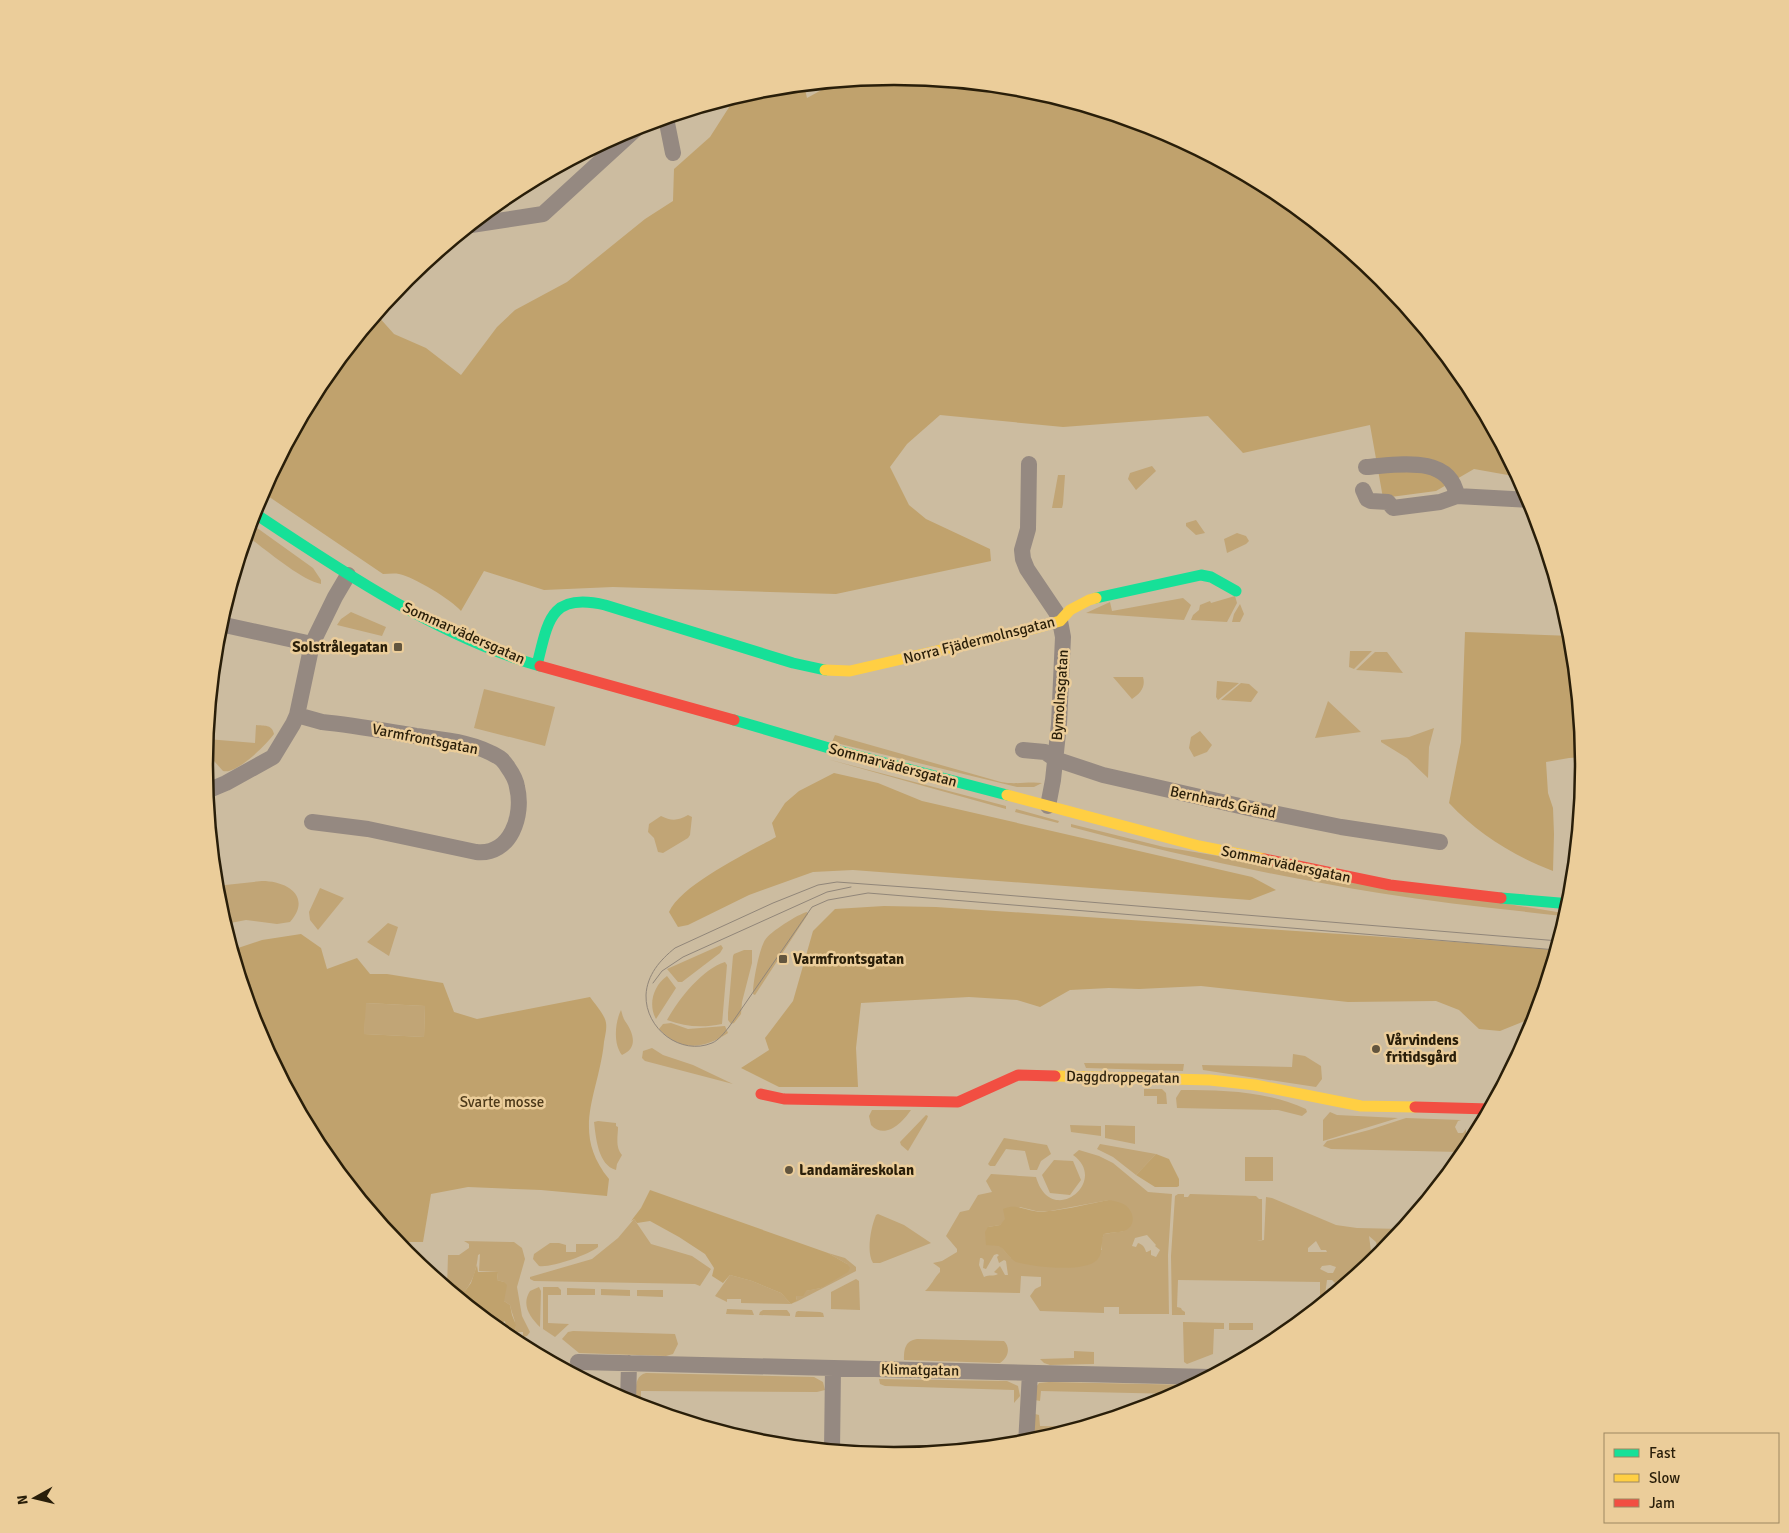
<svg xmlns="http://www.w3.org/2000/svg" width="1789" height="1533" font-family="Signika,sans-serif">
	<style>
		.green { fill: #c1a576; fill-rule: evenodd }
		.forest { fill: #c0a26d; fill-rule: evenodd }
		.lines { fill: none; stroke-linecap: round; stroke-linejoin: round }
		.street { stroke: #958981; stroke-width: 16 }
		.fast { stroke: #16e098; stroke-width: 11 }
		.slow { stroke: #ffcf43; stroke-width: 11 }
		.jam { stroke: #f24e42; stroke-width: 11 }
		.tram { stroke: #918679; stroke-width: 1 }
		.poi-dot { fill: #62553e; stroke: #ebcd9a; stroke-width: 2 }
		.labels { text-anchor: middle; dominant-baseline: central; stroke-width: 5; stroke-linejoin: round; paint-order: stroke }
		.street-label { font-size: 15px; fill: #291e09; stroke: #ebcd9a }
		.poi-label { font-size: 15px; font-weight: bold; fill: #291e09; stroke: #ebcd9a; text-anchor: start }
		.park-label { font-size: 15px; fill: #4c3919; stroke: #ebcd9a }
		.rim { fill: none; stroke: #291e09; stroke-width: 2.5 }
	</style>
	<rect width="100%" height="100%" fill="#ccbca0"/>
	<path class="green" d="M1152,466L1156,471L1136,490L1128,479L1130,473Z
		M1058,475H1065L1063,504L1062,508H1052Z
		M1196,520L1205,533L1196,535L1186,526V523Z
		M250,523L313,568L321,580V584C301,580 265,549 247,536Z
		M1237,533L1246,536L1249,541L1246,544L1227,553L1224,539Z
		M1235,596L1237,603L1227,622L1191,620L1193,615L1199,610L1200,605L1210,601L1211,603Z
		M1183,598L1191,605L1184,620L1086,613L1110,602L1112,611Z
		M1240,604L1244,614L1240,622H1232L1234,614Z
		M351,612L386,627L382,636L337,625L341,619Z
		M1350,651H1372L1354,669L1349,667Z
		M1375,652H1387L1403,673L1356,670Z
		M1113,677H1143C1146,687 1140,694 1132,699Z
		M1217,681L1239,683L1218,700L1216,697Z
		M1241,683L1249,684L1258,692L1251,702L1221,700Z
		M484,689L555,707L545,746L474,728Z
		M1328,701L1361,732L1315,738Z
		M256,725C264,726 272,724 274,734C266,745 236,775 223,771L206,752L207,739L255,743Z
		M1434,728L1429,747L1428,778L1407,758L1381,742V740L1409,737Z
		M1200,731L1212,745L1207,752L1194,757L1189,748L1191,737Z
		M835,735L1001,782C1017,785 1028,781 1042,783L1034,787H1017L832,742Z
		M827,759L1006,806V809Z
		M1016,809L1059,821L1058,823L1015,812Z
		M688,815L692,817L690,835L688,838L663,853L658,852L654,838L648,832L649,824L661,816C671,821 678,821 688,815Z
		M1071,824L1164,847L1563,913V916C1502,909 1440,903 1379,893C1275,876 1172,854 1071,827Z
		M262,881C288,881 312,897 290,922L277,924L246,920L225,924L217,901L216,886Z
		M320,888L344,898L318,930L310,920L309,912Z
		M807,912L808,914L755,995L753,994C753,982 759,950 765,940C770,932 798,914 807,912Z
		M388,923L398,927L389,956L367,942Z
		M721,945L723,948L720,953L682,982H678L667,969Z
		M744,950H752V963L742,1002L741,1014L734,1023L731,1024L728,1020V1013L733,956L734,954Z
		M725,962L727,965L722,1024C702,1028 686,1027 667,1020C678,1000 702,969 725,962Z
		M667,976L676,988L656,1019C648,1005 653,986 667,976Z
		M365,1003L425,1006L424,1037L364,1034Z
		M621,1010C622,1013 623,1018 625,1021C633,1032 639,1048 622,1055C613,1044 615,1022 621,1010Z
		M671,1023L688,1029L725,1026L728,1033C704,1049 681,1052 659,1029L663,1024Z
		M652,1048L663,1055L693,1065L733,1084L645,1061L642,1058L643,1051Z
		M1293,1054L1305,1056L1321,1066L1322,1079L1316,1087L1203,1070L1202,1065L1292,1067Z
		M1084,1063L1184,1064L1183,1071L1086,1068Z
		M1144,1089H1162L1166,1093L1167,1104H1157V1096H1144Z
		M1181,1090C1224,1090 1266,1091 1306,1109L1307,1112L1302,1116L1278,1110L1177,1108L1176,1098Z
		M872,1110H911C902,1123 885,1140 871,1125L869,1116Z
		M1330,1112L1337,1115L1398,1118L1323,1141V1120Z
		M926,1115L928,1116L927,1119L908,1151L901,1145L900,1142Z
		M1406,1118L1461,1120L1458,1121L1455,1127L1458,1133H1463L1466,1129V1148L1459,1152L1331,1149L1323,1146L1327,1141L1369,1130Z
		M598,1121L616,1123V1126L618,1127C618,1136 615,1147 622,1155L617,1164L616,1170C598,1165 596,1138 594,1122Z
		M1070,1125L1101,1126V1136L1071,1132Z
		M1105,1125L1135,1126V1144L1105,1138Z
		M1004,1138L1047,1145L1051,1154L1041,1161L1037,1170H1030L1025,1151L1006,1149L995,1166H990L988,1164Z
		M1100,1144L1156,1154L1136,1175L1113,1157L1097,1149Z
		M1079,1150L1099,1156L1113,1163L1148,1192L1172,1194L1168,1255L1169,1314H1119V1307H1104V1313L1040,1311L1030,1296L1035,1289L1041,1286V1277L1021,1276L1020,1293H1018L925,1291C931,1286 934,1278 940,1272V1268L933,1263L942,1261L957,1252V1249L946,1236L960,1212L969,1210L978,1195L992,1192L986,1181L991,1174L1036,1177C1051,1229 1110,1181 1073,1155ZM1109,1200L1124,1231L1104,1234L1101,1241L1102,1250L1011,1258L999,1245L988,1227L1000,1225L1020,1207L1036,1211H1050ZM1147,1235L1156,1245L1155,1246L1160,1250L1156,1257L1151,1255V1250L1147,1252H1146C1145,1247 1142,1244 1138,1243L1136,1247L1132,1246L1135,1238ZM997,1254L999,1255L997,1257L999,1263L1004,1260L1006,1261L1008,1275H1005L1000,1266L994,1272L998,1274C994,1277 989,1274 984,1277L979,1265L980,1258H982L984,1260L983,1268L986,1269L994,1255Z
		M1245,1157H1273V1181H1245Z
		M1054,1160L1073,1161L1081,1180L1070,1195L1050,1193L1042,1175Z
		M1178,1194H1184V1197H1188L1190,1194L1256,1196L1259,1199H1262V1240L1257,1241L1264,1240L1266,1197L1272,1198L1336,1225L1357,1228L1403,1229L1383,1254L1382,1252L1384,1249L1377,1247L1376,1242L1369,1236L1371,1251L1375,1257H1380L1329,1299L1326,1295L1328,1288L1332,1290L1335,1283L1332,1280H1327L1324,1302L1320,1306V1282L1178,1280L1177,1307L1181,1308L1182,1310L1185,1312V1315H1172L1171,1256L1175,1196ZM1316,1241L1321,1250H1326L1327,1252H1308V1248ZM1330,1265L1336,1267L1333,1273H1328L1320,1269L1322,1266Z
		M878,1214L904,1225L931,1243L880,1263H873C866,1252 871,1227 876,1215Z
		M634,1219L651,1244L692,1256L711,1269L700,1286L695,1284L534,1281L530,1279V1277L592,1259L618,1238Z
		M464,1241L514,1242L522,1248L525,1259L517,1287L522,1316L530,1332L527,1336L523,1337V1332H515C517,1322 512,1315 510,1305L504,1301V1282L497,1280L498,1272L479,1271L480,1254L478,1255C477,1268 473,1281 465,1291L450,1287L449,1290L447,1288L448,1255H459L469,1248V1244Z
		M550,1243H559L566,1245V1252H576V1244H598V1247C588,1255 551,1268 539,1266L533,1259L534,1254Z
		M828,1253L845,1258L856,1267V1271L794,1303L797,1301L796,1296L805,1291L821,1288L847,1264Z
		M730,1275L752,1281L781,1293L791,1304L741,1303V1299H727V1302L715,1296Z
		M856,1279L859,1281L860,1310L831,1309V1292Z
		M539,1287L541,1291L540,1327C530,1317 521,1305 530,1291Z
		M543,1287H558L561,1290V1295H548V1323L569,1324L555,1337L543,1329Z
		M567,1288L595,1289V1295H567Z
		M601,1289L630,1290V1296L601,1295Z
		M637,1290H663V1297L637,1296Z
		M727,1309L752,1310L754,1315L726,1314Z
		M763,1310H787L790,1314V1316L759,1315L760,1312Z
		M798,1311L820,1312L823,1313L824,1317H795L796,1312Z
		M1183,1322L1224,1323V1329H1214L1213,1354L1187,1364L1184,1362Z
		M1229,1323H1253V1330H1229Z
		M573,1331L675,1334L678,1344L673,1354L666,1356L579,1353L562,1339L568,1332Z
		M917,1339L1004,1341C1011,1348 1008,1358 1000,1363L904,1360C904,1349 905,1341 917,1339Z
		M1074,1351L1094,1352V1364L1050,1365L1044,1363L1040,1359L1074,1358Z
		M646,1373L814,1377L823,1382L825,1390L817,1392L641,1391V1404L636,1399C636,1389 634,1376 646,1373Z
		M879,1379L1007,1381L1018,1386L1020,1396L1014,1403V1390L885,1386L880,1384Z
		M1049,1382L1194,1385L1178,1394L1041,1391L1040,1401L1035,1400L1034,1390L1039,1383Z
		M1035,1414L1039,1415L1040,1426L1084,1427L1031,1443Z"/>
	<path class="forest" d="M894,76L1029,90L1159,129L1278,193L1383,279L1469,383L1519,477L1474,469L1436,491L1383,498L1370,425L1243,453L1208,416L1063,427L940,415L907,444L890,467L909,505L926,519L990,549L991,561L836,594L613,587L544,590L484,571L461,611C452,600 414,577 399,574C394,573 388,574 383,574L262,492L321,383L377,315L394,334L426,348L461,375L497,327L515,310L567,282L645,219L673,201L674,169L710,137L733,101V98L760,89L804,85L807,98L836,82Z
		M1465,632L1572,636L1584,757L1569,758L1546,762L1548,793L1553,808L1554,834L1553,871C1514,856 1478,834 1449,803L1461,742Z
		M834,773L878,783L922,801L1252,877L1276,890L1250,900L853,870L813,872L749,895L688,925L678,927L669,912C682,884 748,853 776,837L772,823L785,803L799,791Z
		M884,906L936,907L1429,940L1557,950L1537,1016L1500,1031L1479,1029L1459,1010L1436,1001L1348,1002L1201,986L1139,989L1109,988L1070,990L1040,1007L1017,1000L969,997L861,1003L856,1048L858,1087H779L741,1068L769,1050L765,1038L793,1001L813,931L835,909Z
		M301,934L321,948L327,969L357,958L370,974H387L443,983L454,1012L477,1019L590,997C595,1004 605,1015 606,1023C607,1029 605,1036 604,1042C599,1094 570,1131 609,1179L607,1196L541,1190L468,1187L431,1194L423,1242H396L320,1150L257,1030L232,950L262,940ZM366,1003L425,1006L424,1037L364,1034Z
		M1156,1154L1169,1159L1179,1179V1186L1177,1187H1155L1136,1175Z
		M650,1190L828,1253L847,1264L850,1268L848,1272L821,1288L806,1291L803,1296H796L797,1301L791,1304L781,1293L752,1281L730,1275L723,1283L712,1276L714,1268L705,1254L679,1237L650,1221L637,1223L634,1219L631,1221L641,1208Z
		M1109,1200C1114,1201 1120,1202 1125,1205C1134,1211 1137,1226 1124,1231C1118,1233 1111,1232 1104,1234C1100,1243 1104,1252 1097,1260C1084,1273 1033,1267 1016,1262C1010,1259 1005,1250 999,1246L986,1245L985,1232L988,1227L1000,1225L1005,1219L1003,1209C1015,1204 1023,1209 1034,1211C1051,1214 1091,1203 1109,1200Z
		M477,1265L478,1272H498L497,1280L504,1282L507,1285L504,1301L510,1305L512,1315L516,1325L515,1332L504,1333L506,1329L505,1321L495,1327L449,1290L450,1287L456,1284L459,1288L465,1291L471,1283Z"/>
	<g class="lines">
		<path class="street" d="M666,118L673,153
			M471,225L543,214L638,127
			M1029,464L1028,529L1022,550L1023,559L1027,569L1056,612L1060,621L1063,637L1059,724L1053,780L1048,806
			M1366,467C1397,465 1450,454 1457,496
			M1363,490L1367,499L1371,501L1388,502L1393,508L1440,502L1457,496L1531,500
			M220,624L312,644
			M297,715L322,722C353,725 385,731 416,736C445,740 475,742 500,758C503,760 505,763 507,766C512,773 516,779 517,787C524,815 511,856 476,852L368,829L312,822
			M1023,750L1045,752L1055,759L1103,775L1253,809L1341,827L1440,842
			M207,791L226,783L273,757L293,724L297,715L312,644L335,597L348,575
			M578,1362L1210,1377
			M628,1403L629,1363
			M1026,1444L1030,1373
			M832,1451L833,1368"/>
		<path class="fast" d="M254,513C341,571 439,637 540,666
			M1096,598L1201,575L1211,577L1236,591
			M537,665C548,621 550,592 605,605L793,663L825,670
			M734,720L839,751L1007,795
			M1501,898L1571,904"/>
		<path class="slow" d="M825,670L850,671L1036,628L1060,621L1070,610L1089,600L1096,598
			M1007,795L1199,846L1264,859
			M1055,1076L1210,1080L1255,1085L1361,1106L1415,1107"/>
		<path class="jam" d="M540,666L734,720
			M1264,859L1390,885L1501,898
			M761,1094L784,1099L958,1102L1018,1075L1055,1076
			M1415,1107L1490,1109"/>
		<path class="tram" d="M1557,950L868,893L828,900L812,907L729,1027C724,1033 719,1040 712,1043C681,1056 645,1029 646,995C647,975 660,960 675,948L773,903L818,885L837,882L932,889L1559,941
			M653,983L662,971L683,957L827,892L851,887"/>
	</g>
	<g class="poi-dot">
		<rect x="393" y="642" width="10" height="10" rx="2.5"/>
		<rect x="778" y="954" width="10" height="10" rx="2.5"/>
		<circle cx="1376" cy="1049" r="5"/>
		<circle cx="789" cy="1170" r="5"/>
	</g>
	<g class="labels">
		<g class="street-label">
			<text transform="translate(464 633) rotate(24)">Sommarvädersgatan</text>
			<text transform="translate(979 640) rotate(-14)">Norra Fjädermolnsgatan</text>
			<text transform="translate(1060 695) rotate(-86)">Bymolnsgatan</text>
			<text transform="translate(425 739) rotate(11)">Varmfrontsgatan</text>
			<text transform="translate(893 765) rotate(15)">Sommarvädersgatan</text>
			<text transform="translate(1223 802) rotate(12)">Bernhards Gränd</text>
			<text transform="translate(1286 864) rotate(12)">Sommarvädersgatan</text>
			<text transform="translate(1123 1077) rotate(1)">Daggdroppegatan</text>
			<text transform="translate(920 1370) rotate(1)">Klimatgatan</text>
		</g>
		<g class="poi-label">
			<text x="388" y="647" text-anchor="end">Solstrålegatan</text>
			<text x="793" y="959">Varmfrontsgatan</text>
			<text x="1386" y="1040">Vårvindens<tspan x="1386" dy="17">fritidsgård</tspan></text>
			<text x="799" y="1170">Landamäreskolan</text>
		</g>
		<g class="park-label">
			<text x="502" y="1102">Svarte mosse</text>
		</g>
	</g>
	<path d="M0 0H1789V1533H0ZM213 766a681 681 0 1 1 1362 0a681 681 0 1 1-1362 0Z" fill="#ebcd9a" fill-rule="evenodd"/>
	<path class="rim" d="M213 766a681 681 0 1 1 1362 0a681 681 0 1 1-1362 0Z"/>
	<rect x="1604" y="1433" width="175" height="90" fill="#ebcd9a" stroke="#9d8760"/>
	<rect x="1614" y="1449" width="25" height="8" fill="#16e098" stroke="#9d8760"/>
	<text x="1649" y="1458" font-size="15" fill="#291e09">Fast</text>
	<rect x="1614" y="1474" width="25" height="8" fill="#ffcf43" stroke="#9d8760"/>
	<text x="1649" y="1483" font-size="15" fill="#291e09">Slow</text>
	<rect x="1614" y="1499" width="25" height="8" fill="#f24e42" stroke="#9d8760"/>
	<text x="1649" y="1508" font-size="15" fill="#291e09">Jam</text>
	<g transform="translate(35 1498) rotate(262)" stroke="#ebcd9a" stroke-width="4" paint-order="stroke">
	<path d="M0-4L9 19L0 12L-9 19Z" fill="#291e09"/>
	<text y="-8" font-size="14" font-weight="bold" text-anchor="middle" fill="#291e09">N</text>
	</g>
</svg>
